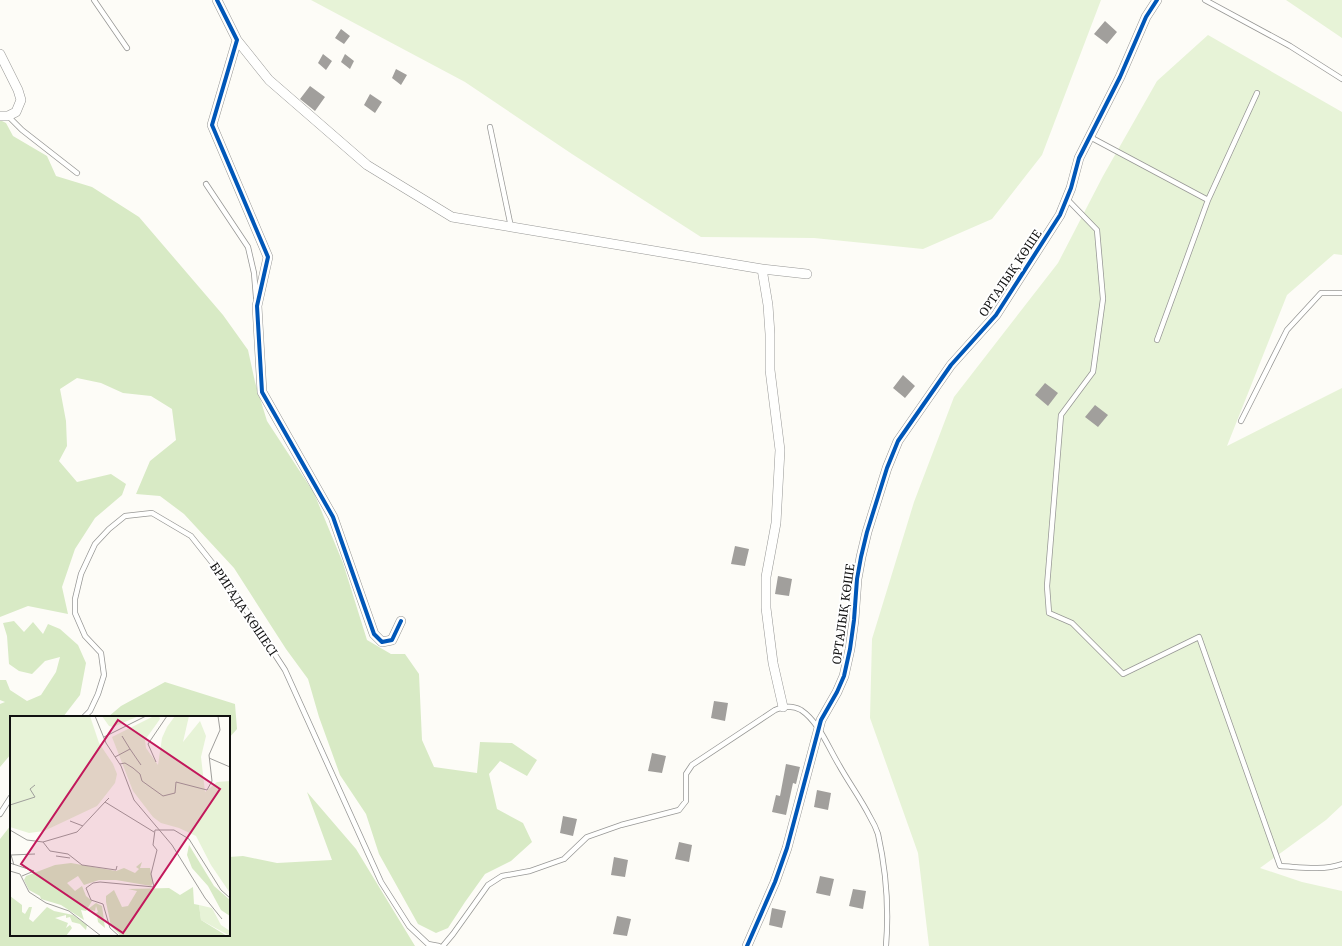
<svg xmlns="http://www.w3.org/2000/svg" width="1342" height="946" font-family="'Noto Serif',serif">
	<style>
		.green { fill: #e7f3d7 }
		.forest { fill: #d8eac5 }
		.building { fill: #a19f9c }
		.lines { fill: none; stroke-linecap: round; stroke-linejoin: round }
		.lane-casing { stroke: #979795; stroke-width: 6 }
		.street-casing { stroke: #979795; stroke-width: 10 }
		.lane { stroke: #fffffe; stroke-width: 4.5 }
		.street { stroke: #fffffe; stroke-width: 9 }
		.cycleway-casing { stroke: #fff; stroke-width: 6 }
		.cycleway { stroke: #0057b8; stroke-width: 4 }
		.labels { text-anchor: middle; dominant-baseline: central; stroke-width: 4; stroke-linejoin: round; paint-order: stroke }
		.street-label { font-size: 12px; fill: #111; stroke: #fff }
		.inset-road { fill: none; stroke: #9f9e9b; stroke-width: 1 }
		.view { fill: #c2185b; fill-opacity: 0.15; stroke: #c2185b; stroke-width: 2 }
		.inset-edge { fill: none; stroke: #111; stroke-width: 2 }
	</style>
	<rect width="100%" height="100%" fill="#fdfcf7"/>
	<path class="green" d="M311,0H1101L1042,155L992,219L923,249L814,238L701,237L572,154L465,82Z
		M1286,0H1342V38Z
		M1208,35L1342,112V255L1334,254L1287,295L1227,446L1342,388V805L1326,820L1260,868L1302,882L1342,891V946H929L918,853L870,718L872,639L914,502L954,397L1058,263L1103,176L1157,81Z"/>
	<path class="forest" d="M0,120L6,123L13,136L47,156L56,176L92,187L139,217L223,315L248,350L255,382L267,421L314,493L343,563L367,640L391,654H405L419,674L422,740L434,767L477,773L480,742L512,743L537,760L527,776L500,761L489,774L497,809L523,823L532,842L511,861L485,874L465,902L448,928L436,933L418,924L379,854L366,814L340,775L319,717L308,679L286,649L234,568L184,514L160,496L136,494L150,461L176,440L172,409L151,396L123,393L101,383L77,378L60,389L66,421L67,446L59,461L77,482L111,474L126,484L122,495L95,518L75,549L62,587L68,614L28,606L0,617Z
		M14,621L24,632L33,622L43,634L48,624L60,629L78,645L86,663L80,695L63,717H11V754L0,767V704L5,702L0,700V680H6L10,690L27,701L41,695L56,672L60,657L45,661L32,674L19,671L9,664L7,636L3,623Z
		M165,682L235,704L237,729L229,738V717H108L121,706Z
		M307,792L356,849L415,946H0V839L11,825V935H229V857L243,856L277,863L332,860Z"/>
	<path class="building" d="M1105,21L1117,32L1107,44L1094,34Z
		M341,29L350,36L344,44L335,38Z
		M323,54L332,61L326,70L318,63Z
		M345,54L354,61L350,69L341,62Z
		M396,69L407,75L401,85L392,78Z
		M310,86L325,97L315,111L300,99Z
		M370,94L382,102L375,113L364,105Z
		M903,375L915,386L905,398L893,388Z
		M1045,383L1058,393L1048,406L1035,395Z
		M1095,405L1108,415L1098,427L1085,417Z
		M735,546L749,549L745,566L731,564Z
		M778,576L792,579L789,596L775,594Z
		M714,701L728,703L725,721L711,718Z
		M652,753L666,756L662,773L648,771Z
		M786,764L800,767L796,784L793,783L786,815L772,812L776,795L780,796Z
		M817,790L831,793L828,810L814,807Z
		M563,816L577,819L573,836L560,833Z
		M679,842L692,845L689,862L675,859Z
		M614,857L628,860L625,877L611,875Z
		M820,876L834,879L830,896L816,893Z
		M853,889L866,891L863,909L849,906Z
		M772,908L786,911L782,928L769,925Z
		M617,916L631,919L627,936L613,934Z"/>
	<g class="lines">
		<defs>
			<path id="lane" d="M94,0L127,48
				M1205,0L1290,46L1342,79
				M8,116L22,130L77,173
				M490,127L511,227
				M1090,137L1208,200L1157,340
				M206,184L248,247L254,273L256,297
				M1067,199L1097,230L1103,299L1093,372L1061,415L1047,586L1049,613L1072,623L1123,674L1199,637L1280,866C1300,867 1322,871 1342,864
				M1208,200L1257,93
				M1241,421L1287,330L1321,293H1342
				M84,717L90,711L98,694L104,675L101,653L85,636L75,613V599L81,574L95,544L109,529L125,516L152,513L191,536L229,584L285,670L381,882L409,926L428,944L439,946
				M0,814L11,797
				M443,946L453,934L488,885L502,876L530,871L564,859L587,837L621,825L679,810L686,801V774L692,765L775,710C784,706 792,705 801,710C819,722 828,747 839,765C849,783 861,799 870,817C873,822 876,828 878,834C886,870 889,909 886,946"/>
			<path id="street" d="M217,0L237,40L212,125L268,257L257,306L262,392L333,517L374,634L382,642L392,640L401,621
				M237,40L269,80L367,165L452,217L762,269
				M0,54L18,90L21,100L16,112L8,116H0
				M783,707L773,663L766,608V577L776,523L780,450L770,370V334L768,305L762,269L807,274
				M747,946L775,882L787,848L821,720L837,692L844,676L850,649L854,620L857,579L861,557L867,532L887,468L898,441L951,365L996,315L1060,215L1071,188L1079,158L1120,77L1146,17L1157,0"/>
		</defs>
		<use href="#lane" class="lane-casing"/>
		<use href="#street" class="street-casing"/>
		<use href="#lane" class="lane"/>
		<use href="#street" class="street"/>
		<defs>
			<path id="cycleway" d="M217,0L237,40L212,125L268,257L257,306L262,392L333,517L374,634L382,642L392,640L401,621
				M747,946L775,882L787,848L821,720L837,692L844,676L850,649L854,620L857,579L861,557L867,532L887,468L898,441L951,365L996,315L1060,215L1071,188L1079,158L1120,77L1146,17L1157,0"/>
		</defs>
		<use href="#cycleway" class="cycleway-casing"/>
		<use href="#cycleway" class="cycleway"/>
	</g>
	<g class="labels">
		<g class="street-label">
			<text transform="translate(1010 273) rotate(-56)">ОРТАЛЫҚ КӨШЕ</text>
			<text transform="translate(244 609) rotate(56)">БРИГАДА КӨШЕСІ</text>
			<text transform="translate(843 614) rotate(-82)">ОРТАЛЫҚ КӨШЕ</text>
		</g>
	</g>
	<g transform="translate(10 716)">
		<rect width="220" height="220" fill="#fdfcf7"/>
		<path d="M0,0H80L89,27L103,48L107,58L105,67L87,90L34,115L19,117L0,111ZM92,0H129L103,11L99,10ZM144,0H149L150,3L135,24L136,32L148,49L152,22L157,11L165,0H179L173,26L190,5L196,20L191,41L195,76L207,66L220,65V177L201,149L186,120L169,112L151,107L143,101L123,75L102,21ZM189,189L202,192L211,209L220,215V220L191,204Z" fill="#e7f3d7"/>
		<path d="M179,129L204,170L220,184V200L211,194L198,170L182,152L177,139ZM132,146L130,152H140L143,167L141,170L106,164H89L74,169L68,160L57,167L65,175L72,170L76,180L82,185L76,195L71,194L74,204L51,189L31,183L30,180L19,174L14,164L16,160L45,149L61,147L106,155L114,152L125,157L129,153L126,151ZM183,171L184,188L189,189L191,204L217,220H111L101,210L96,186V180L104,174L112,191L118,190L127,175L118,173L159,172L170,179ZM0,180L12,189V196L15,198L19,191H22L19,203L23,206L37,191L44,195L63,199L77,209L76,214L70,208L62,206L60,201L56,202V199L45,202L58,207L56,212L60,209L62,212L56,220H0ZM86,187L92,190L95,212L88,206L87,199H83L88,196L86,190L85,195L78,193Z" fill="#d8eac5"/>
		<path class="inset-road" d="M85,0L96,27L111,50L124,84L162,129L195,182L212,203M112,20L120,33M94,21L136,0M105,41L120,33L131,49M199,42L220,51M146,46L138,28L157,0M110,48L115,47L123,52L130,58L132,65L153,80L165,77L166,66L197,74L202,65L199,39L210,14L208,0M99,82L95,86L144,116M0,89L25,81L20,73L25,69M60,105L73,110M0,114L17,124L33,126L40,135L58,138L72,149L106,154L107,150M33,126L67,116L95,86M46,140L60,142M0,147L24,155L12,160M4,149L1,139L25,138M0,155L10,158L19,176L36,187L59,195L91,220M109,220L100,212L93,188L81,184L76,172L83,167L90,166L144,171L141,158L147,134L143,129L145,114H164L179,123L211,174L220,182"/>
		<path class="view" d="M108,4L210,73L113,217L11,148Z"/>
		<rect width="220" height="220" class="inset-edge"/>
	</g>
</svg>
